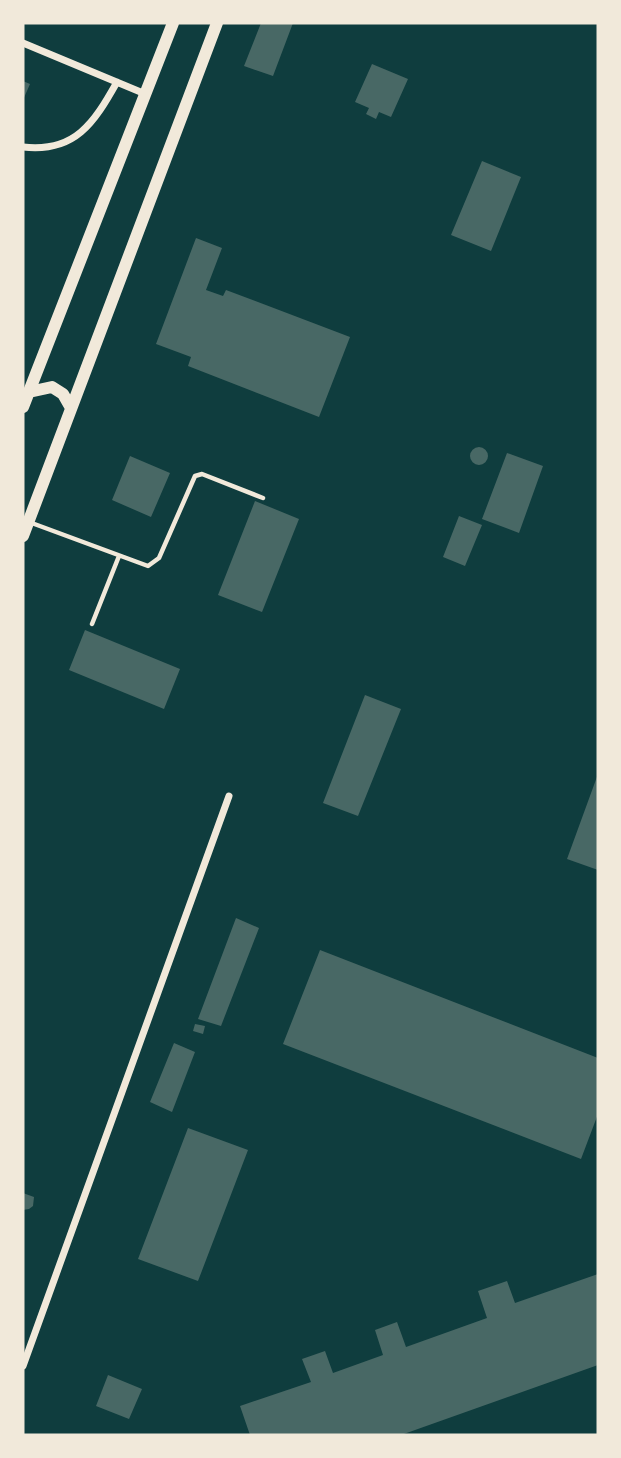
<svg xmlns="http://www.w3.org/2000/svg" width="621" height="1458" font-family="Inter,sans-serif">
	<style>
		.building { fill: #486865 }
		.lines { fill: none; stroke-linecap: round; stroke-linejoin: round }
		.service { stroke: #f1e9da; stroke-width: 4.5 }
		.minor { stroke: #f1e9da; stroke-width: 7 }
		.secondary { stroke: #f1e9da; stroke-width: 12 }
	</style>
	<rect width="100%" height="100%" fill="#0f3d3e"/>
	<path class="building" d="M261,23H293L273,76L244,66Z
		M372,64L408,79L391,117L379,112L376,119L366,114L369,108L355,102Z
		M23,81L30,84L23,100Z
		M482,161L521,177L491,251L451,235Z
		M196,238L222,248L206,290L223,296L226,290L350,337L319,417L188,366L191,357L156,344Z
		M470 456a9 9 0 1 1 18 0a9 9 0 1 1-18 0Z
		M507,453L543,466L519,533L482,519Z
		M130,456L170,473L151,517L112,500Z
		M255,501L299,519L262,612L218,595Z
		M459,516L482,525L465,566L443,557Z
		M85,630L180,669L164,709L69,670Z
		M365,695L401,709L358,816L323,803Z
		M598,774V870L567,859Z
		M236,918L259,928L221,1026L198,1019Z
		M320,950L598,1058V1114L581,1159L283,1044Z
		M195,1024L205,1026L203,1034L193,1031Z
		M174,1043L195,1052L172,1112L150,1102Z
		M188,1128L248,1150L198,1281L138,1259Z
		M23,1193L34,1197L33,1206L29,1209L23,1210Z
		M598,1274V1365L401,1435H250L240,1406L311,1382L302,1359L325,1351L333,1373L383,1355L375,1330L397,1322L406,1347L487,1318L478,1291L507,1281L515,1303Z
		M108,1375L142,1389L129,1419L96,1406Z"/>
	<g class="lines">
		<path class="service" d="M29,522L148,566L159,558L195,476L202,474L263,498
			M92,624L119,556"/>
		<path class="minor" d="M23,43L143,93
			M23,147C75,153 94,123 117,82
			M23,1366L229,796"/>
		<path class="secondary" d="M29,392L52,387L63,394L71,408
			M23,407L173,23
			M23,536L217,23"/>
	</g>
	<rect width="621" height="1458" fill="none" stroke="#f1e9da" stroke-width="49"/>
</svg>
